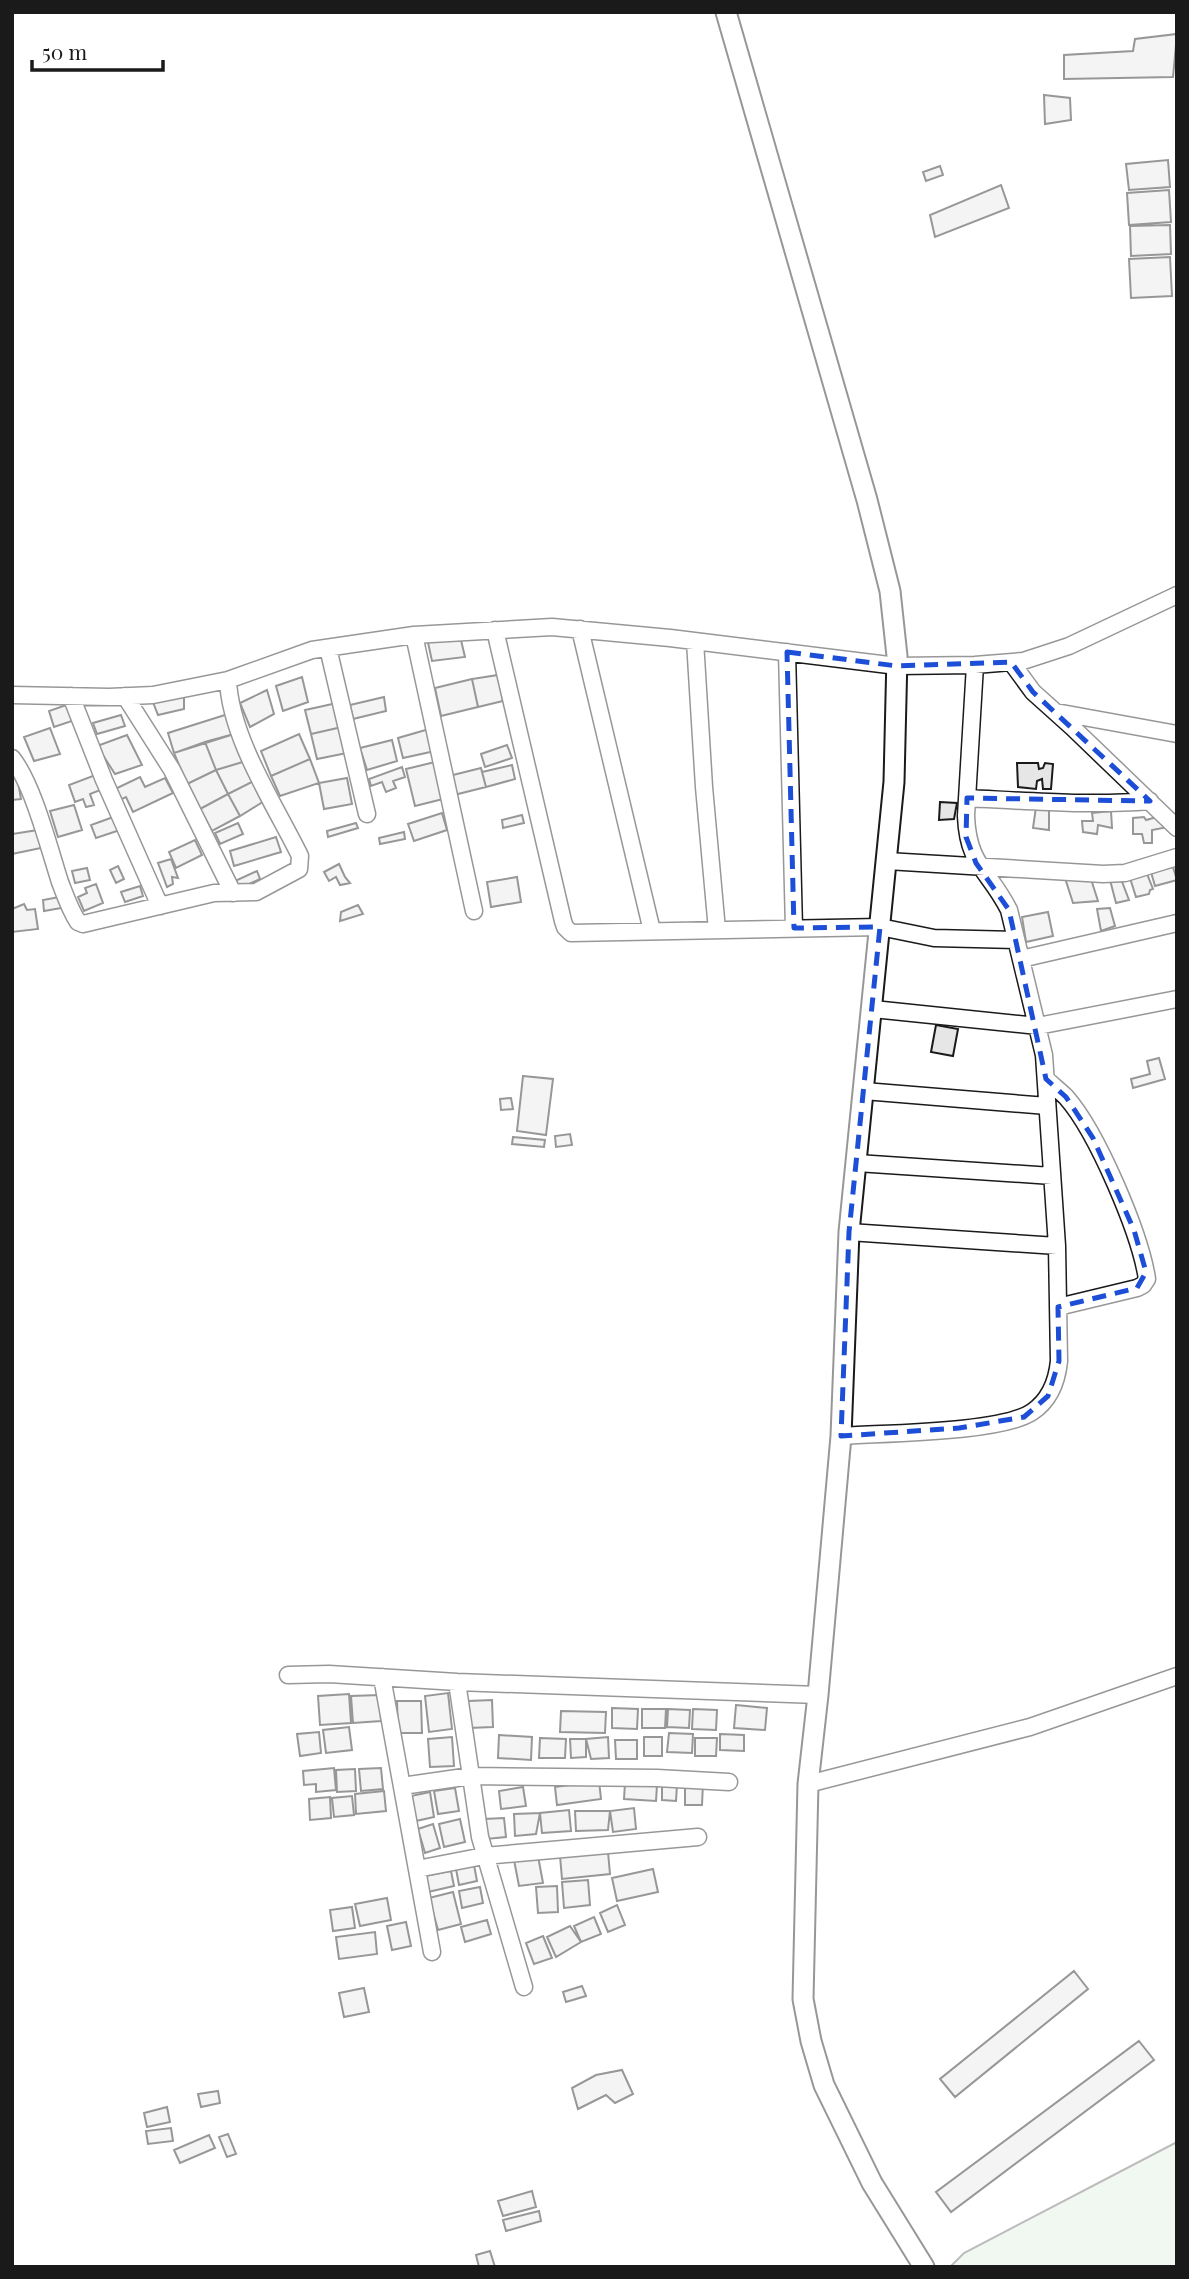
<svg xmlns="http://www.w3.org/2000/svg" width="1189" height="2279" font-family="'Playfair Display',serif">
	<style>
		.green { fill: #e0efe3; stroke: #6a6a6a; stroke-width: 2 }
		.building { fill: #e6e6e6; stroke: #1a1a1a; stroke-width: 2 }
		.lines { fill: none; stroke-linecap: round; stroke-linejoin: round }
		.minor-casing { stroke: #1a1a1a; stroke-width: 19 }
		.tertiary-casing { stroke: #1a1a1a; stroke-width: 23 }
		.minor { stroke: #fff; stroke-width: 16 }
		.tertiary { stroke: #fff; stroke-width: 19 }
		.marked { fill: none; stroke: #1d4ed8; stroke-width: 5; stroke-dasharray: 14 9; stroke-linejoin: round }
	</style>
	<rect width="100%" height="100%" fill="#fff"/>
	<path class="green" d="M1177,2142V2267H950L964,2253Z"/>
	<path class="building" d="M1177,34L1173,77L1064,79V55L1133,51L1135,39Z
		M1044,95L1070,98L1071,120L1045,124Z
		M1168,160L1170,187L1129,190L1126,164Z
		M940,166L943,175L926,181L923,172Z
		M1001,185L1009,208L935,237L930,215Z
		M1169,190L1171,222L1129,225L1127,193Z
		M1170,225L1171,254L1131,256L1130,226Z
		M1170,257L1172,296L1131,298L1129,259Z
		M460,636L465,657L432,661L427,638Z
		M498,675L503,701L478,707L472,679Z
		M302,677L308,702L283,711L276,686Z
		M472,679L478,707L441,716L435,688Z
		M267,690L274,714L250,727L240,703Z
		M184,693V709L158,715L151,697Z
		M384,697L386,711L353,719L350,705Z
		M337,703L342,727L311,734L305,710Z
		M69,704L75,720L54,727L49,711Z
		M228,714L234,734L174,753L168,733Z
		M121,715L125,726L97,734L93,723Z
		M342,727L347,753L317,759L311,734Z
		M50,728L60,754L34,761L24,737Z
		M429,729L435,751L403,758L398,738Z
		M234,734L246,761L216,770L205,742Z
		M299,734L310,759L271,776L261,751Z
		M127,735L142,765L115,774L97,746Z
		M392,740L397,761L367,770L360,748Z
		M205,742L216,770L187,784L174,753Z
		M507,745L512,758L485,767L481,754Z
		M310,759L319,783L280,796L271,776Z
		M246,761L256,780L228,794L216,770Z
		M435,762L443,799L415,806L406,769Z
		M1017,763H1038L1039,769L1043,768L1045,763L1053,764L1051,789H1043L1042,779L1037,781L1036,789L1018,787Z
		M512,765L515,779L486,787L482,772Z
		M402,767L405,777L393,781L396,788L386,792L382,782L371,786L369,779Z
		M481,768L486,787L454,795L449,776Z
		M216,770L228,794L200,809L187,784Z
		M98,774L103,789L90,794L94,805L86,807L83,799L75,802L69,785Z
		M17,776L21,799L12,800V777Z
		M140,777L145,787L165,778L173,793L133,812L126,797L120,800L115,789Z
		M347,778L352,804L324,809L319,783Z
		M256,780L266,800L240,816L228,794Z
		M228,794L240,816L212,831L200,809Z
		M940,802L957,803L954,819L939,820Z
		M74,805L82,830L58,837L50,811Z
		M1036,807H1049V830L1033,828Z
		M1111,811L1112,828L1098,825L1097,834L1083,832L1082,821H1093L1092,813Z
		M442,813L447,830L414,841L408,824Z
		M522,815L524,823L503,828L502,820Z
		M1164,815L1168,827L1152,830V843H1144L1142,834H1133V818L1144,817L1146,820Z
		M116,816L126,828L96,838L91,825Z
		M238,823L243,834L220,844L215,833Z
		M356,823L358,828L328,837L327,831Z
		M38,830L41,848L12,854V834Z
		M404,832L405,839L380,844L379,838Z
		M276,837L281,852L234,866L230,851Z
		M195,840L202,855L176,868L169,852Z
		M171,859L178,878L172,877L173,884L167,887L158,863Z
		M339,864L345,877L350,883L340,885L336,877L329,881L324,872Z
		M118,866L124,879L116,883L110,870Z
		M1173,867L1177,880L1155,886L1151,872Z
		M87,868L90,880L75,883L72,871Z
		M257,871L260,879L238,889L235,881Z
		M1147,874L1153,889L1150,890L1149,894L1136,897L1130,878Z
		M1090,876L1098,901L1073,903L1065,878Z
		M517,877L521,902L491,907L487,882Z
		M1121,879L1129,900L1116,903L1110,880Z
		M96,884L103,903L84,911L78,897L87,893L85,888Z
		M140,886L143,896L125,902L121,892Z
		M65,896L67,907L44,911L43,900Z
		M24,904L27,910L35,909L38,929L12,932V909Z
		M358,905L363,914L340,921L341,912Z
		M1110,908L1115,926L1101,931L1097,909Z
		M1048,912L1053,936L1026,942L1022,917Z
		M936,1025L958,1029L953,1056L931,1052Z
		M1159,1058L1165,1079L1133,1088L1131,1079L1150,1074L1147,1061Z
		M523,1076L553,1079L546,1135L517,1131Z
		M511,1098L513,1109L501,1110L500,1099Z
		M570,1134L572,1145L556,1147L555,1136Z
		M513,1137L545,1140L544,1147L512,1144Z
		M448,1693L452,1729L429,1732L425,1696Z
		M349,1694L351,1723L320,1725L318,1696Z
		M380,1695L381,1721L353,1723L351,1696Z
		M492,1700L493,1727L469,1728L468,1701Z
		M397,1701H421L422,1733H398Z
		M736,1705L767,1708L765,1730L734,1728Z
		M612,1708L638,1709L637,1729L612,1728Z
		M642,1709H666L665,1728H642Z
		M668,1709L690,1710L689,1728L667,1727Z
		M693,1709L717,1710L716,1730L692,1729Z
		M561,1711L606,1712L605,1733L560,1732Z
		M349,1727L352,1750L326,1753L323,1730Z
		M319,1732L321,1753L300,1756L297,1734Z
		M669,1733L693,1734L692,1753L667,1752Z
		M720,1734L744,1735V1751L720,1750Z
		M499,1735L532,1737L531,1760L498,1758Z
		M452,1737L454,1766L430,1767L428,1739Z
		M608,1737L609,1758L591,1759L586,1739Z
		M644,1737H662V1756H644Z
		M540,1738L566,1739L565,1758H539Z
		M695,1738H717L716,1756H695Z
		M570,1739H586V1757L571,1758Z
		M615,1740H637V1759H616Z
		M334,1768L336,1790L316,1792V1784L304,1785L303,1771Z
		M381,1768L383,1789L361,1791L359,1769Z
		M355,1769L356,1791L337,1792L336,1770Z
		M599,1781L601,1799L557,1805L555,1787Z
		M685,1782L703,1783L702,1805H685Z
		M625,1783L657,1785L656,1801L624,1799Z
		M662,1785H677L676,1801L662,1800Z
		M523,1787L526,1806L501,1809L499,1791Z
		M455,1788L459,1811L438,1814L434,1791Z
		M384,1791L386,1811L356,1814L355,1794Z
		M430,1792L434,1817L416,1821L411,1796Z
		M352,1796L354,1815L334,1817L332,1798Z
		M330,1797L331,1818L310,1820L309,1799Z
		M634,1808L636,1829L613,1832L610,1811Z
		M569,1810L571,1831L542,1833L540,1813Z
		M575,1811H610L608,1830L576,1831Z
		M540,1813L536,1834L515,1836L514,1814Z
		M504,1818L506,1837L486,1839L484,1819Z
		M460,1819L465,1842L444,1847L439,1824Z
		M433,1824L440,1848L425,1853L418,1829Z
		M608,1852L610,1874L562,1879L560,1856Z
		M538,1856L543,1883L519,1886L514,1860Z
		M474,1865L477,1881L459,1885L456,1869Z
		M653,1869L658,1892L617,1901L612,1878Z
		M451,1871L454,1886L428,1892L425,1876Z
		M588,1880L590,1905L564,1908L562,1882Z
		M557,1886L558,1912L538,1913L536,1887Z
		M480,1887L483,1903L462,1908L459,1891Z
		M453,1892L461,1924L438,1930L429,1898Z
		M387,1898L391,1920L360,1926L355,1904Z
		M617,1905L625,1925L608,1932L600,1913Z
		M352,1907L355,1928L333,1931L330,1910Z
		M594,1917L601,1934L581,1942L574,1926Z
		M487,1920L491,1934L465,1942L461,1927Z
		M406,1922L411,1946L392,1950L387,1926Z
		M570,1926L581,1942L556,1957L547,1937Z
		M375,1932L377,1954L339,1959L336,1937Z
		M543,1936L552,1958L534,1964L526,1943Z
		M1074,1971L1088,1989L955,2097L940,2079Z
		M582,1986L586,1996L566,2002L563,1992Z
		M364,1988L369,2012L344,2017L339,1993Z
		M1139,2041L1154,2060L951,2212L936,2192Z
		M622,2070L633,2094L615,2103L606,2095L578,2109L572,2088L596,2075Z
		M218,2091L220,2103L201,2107L198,2094Z
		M167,2107L170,2122L147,2127L144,2113Z
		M171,2128L173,2141L148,2144L146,2131Z
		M228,2134L236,2154L227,2157L219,2137Z
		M209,2135L215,2148L180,2163L174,2150Z
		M532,2191L536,2207L503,2216L498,2201Z
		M539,2211L541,2221L506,2231L503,2220Z
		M490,2251L495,2267H479L476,2255Z"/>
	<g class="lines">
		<defs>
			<path id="minor" d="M580,629L652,931
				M495,630L563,921L565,927L571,933L880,927L934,938L1016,940
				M414,635L474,911
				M695,641L704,787L717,930
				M328,648L367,814
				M787,652L794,928
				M1011,662L1033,692L1072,727L1177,828
				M975,665L966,816C968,866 989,870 1009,910L1044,1055L1057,1246
				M12,695L109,697L153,695L228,680L312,650L414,635L552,627L670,638L897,666L975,665L1023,661L1069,646L1177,595
				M71,696L104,780L160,906
				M125,696L172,770L233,893
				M1056,712L1177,734
				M12,758C33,784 49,848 60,882C65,895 70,910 78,922L83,924L214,893L256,892L299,869L300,856C275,805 230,737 228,680
				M967,798C1028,801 1089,806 1150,801
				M887,861L1103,874L1125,873L1177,857
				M1021,959L1177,923
				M873,1009L1038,1026L1177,999
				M1046,1079C1052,1085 1060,1091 1066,1097C1097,1132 1140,1233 1147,1279L1143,1285L1137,1288L1058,1307
				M864,1091L1047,1106
				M857,1163L1052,1176
				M841,1436C882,1433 1001,1433 1032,1412C1050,1400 1057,1381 1059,1361L1057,1246L849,1232
				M288,1675L329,1674L457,1682L818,1695
				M382,1677L432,1952
				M457,1682L480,1837L524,1987
				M808,1784L1030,1727L1177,1676
				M402,1786L471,1776L657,1778L729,1782
				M417,1869L484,1856L698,1837"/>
			<path id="tertiary" d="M726,12L867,500L890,591L897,656L894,782L849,1232L841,1436L818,1695L808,1784L803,1999L811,2041L824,2085L872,2183L924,2267"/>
		</defs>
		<use href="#minor" class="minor-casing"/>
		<use href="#tertiary" class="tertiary-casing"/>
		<use href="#minor" class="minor"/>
		<use href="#tertiary" class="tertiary"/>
	</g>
	<path d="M0 0H1189V2279H0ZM787,652L897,666L1011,662L1033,692L1150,801L967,798L966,837L976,863L1009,910L1046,1079L1066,1097L1093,1138L1134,1230L1146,1272L1137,1288L1058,1307L1059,1361L1048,1396L1024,1417L959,1428L841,1436L849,1232L880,927L794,928Z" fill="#fff" fill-opacity=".55" fill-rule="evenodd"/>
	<path class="marked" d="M787,652L897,666L1011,662L1033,692L1150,801L967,798L966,837L976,863L1009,910L1046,1079L1066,1097L1093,1138L1134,1230L1146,1272L1137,1288L1058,1307L1059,1361L1048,1396L1024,1417L959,1428L841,1436L849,1232L880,927L794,928Z"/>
	<rect width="1189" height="2279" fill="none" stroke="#1a1a1a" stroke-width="28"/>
	<path d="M32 60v10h131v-10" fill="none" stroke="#1a1a1a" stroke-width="3.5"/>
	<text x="42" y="60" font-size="21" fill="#1a1a1a" stroke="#ffffff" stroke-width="5" paint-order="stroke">50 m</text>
</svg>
